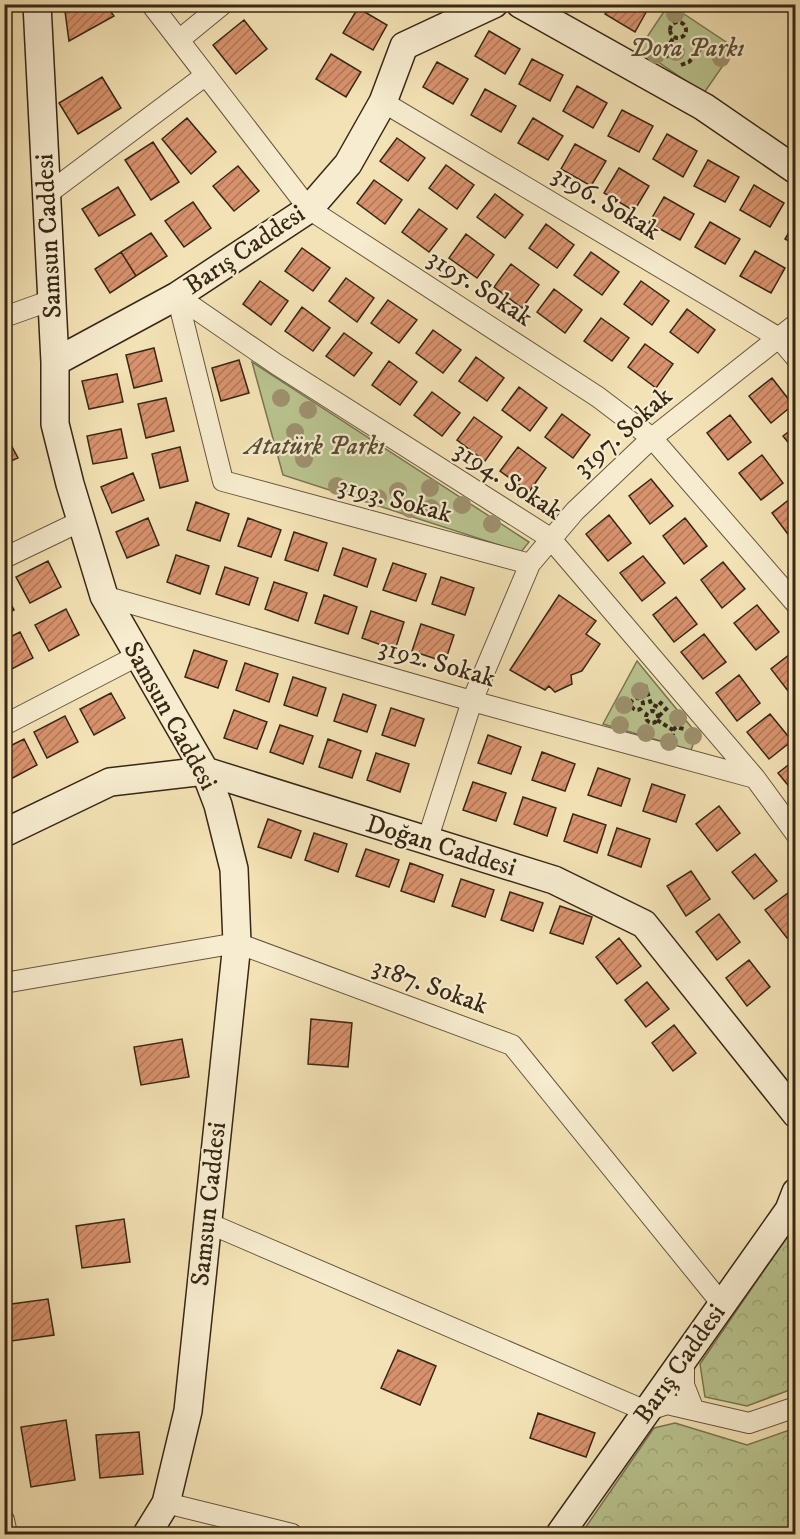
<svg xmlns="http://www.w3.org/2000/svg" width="800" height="1539" font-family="'IM FELL DW Pica',serif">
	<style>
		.green { fill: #b9c48f; stroke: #787652; stroke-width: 1.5 }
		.forest { fill: url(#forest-crowns); stroke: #787652; stroke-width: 1.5 }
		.building { fill: url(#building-hatch); stroke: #382715; stroke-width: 1.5 }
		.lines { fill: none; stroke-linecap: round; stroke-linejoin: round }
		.street-casing { stroke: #67563d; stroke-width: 22 }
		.secondary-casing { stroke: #382715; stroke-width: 30 }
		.path { stroke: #382715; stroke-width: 4; stroke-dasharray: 4.5 3; stroke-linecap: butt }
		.street { stroke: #f7eccf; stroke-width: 20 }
		.secondary { stroke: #f7eccf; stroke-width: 27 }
		.tree { fill: #9e916e }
		.labels { text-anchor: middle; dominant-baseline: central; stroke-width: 4.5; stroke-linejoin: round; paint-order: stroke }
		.park-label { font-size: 26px; font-style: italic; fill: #584e34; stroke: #f7eccf }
		.street-label { font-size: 26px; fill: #382715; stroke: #f7eccf }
	</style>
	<defs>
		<pattern id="forest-crowns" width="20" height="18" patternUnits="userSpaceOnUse" patternTransform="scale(1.5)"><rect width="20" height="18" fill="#b9c48f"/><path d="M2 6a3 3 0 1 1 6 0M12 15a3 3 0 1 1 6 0" fill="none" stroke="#a0a87a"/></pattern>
		<pattern id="building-hatch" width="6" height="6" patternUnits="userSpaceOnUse" patternTransform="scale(1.5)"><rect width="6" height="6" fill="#d8926d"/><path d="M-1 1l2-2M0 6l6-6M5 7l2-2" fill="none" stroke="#b07758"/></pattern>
	</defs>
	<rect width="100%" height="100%" fill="#f3e2b5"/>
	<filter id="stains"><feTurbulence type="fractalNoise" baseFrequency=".00333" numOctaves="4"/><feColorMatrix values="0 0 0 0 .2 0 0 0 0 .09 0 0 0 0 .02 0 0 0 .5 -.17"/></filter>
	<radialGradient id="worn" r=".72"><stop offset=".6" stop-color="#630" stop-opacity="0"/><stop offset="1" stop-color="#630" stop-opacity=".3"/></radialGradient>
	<path class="green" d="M669,4L735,48L704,93L639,49Z
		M252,362L529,542L521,552L283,475Z
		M637,661L697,734L691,750L603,724Z"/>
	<path class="forest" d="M795,1225V1388L747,1406L705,1397L700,1364Z
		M675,1423L747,1445L795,1428V1534H581L654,1428Z"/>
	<path class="building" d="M64,4H105L114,16L69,41Z
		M611,4H646L649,7L635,32L605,14Z
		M358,8L387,25L373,50L343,33Z
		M244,20L267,49L236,74L213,45Z
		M489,31L520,49L505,74L475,56Z
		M331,54L361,72L346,97L316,79Z
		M532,59L563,75L550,101L519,84Z
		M437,62L468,79L453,104L423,87Z
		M102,77L121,108L78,134L59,103Z
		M577,86L607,103L593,128L563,111Z
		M485,89L516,106L501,132L471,115Z
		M622,110L653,126L639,152L608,136Z
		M187,118L216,152L191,174L162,139Z
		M533,118L563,136L548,160L518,143Z
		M667,134L697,151L683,177L653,159Z
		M397,138L425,158L408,181L380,161Z
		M153,142L179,182L151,200L125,160Z
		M575,144L606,161L591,186L561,169Z
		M708,160L739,177L725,202L694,186Z
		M446,165L474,185L457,209L429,188Z
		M238,166L259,191L234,211L213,186Z
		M619,168L649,186L634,211L604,193Z
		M374,180L402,200L385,224L357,203Z
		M754,185L784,203L770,227L740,210Z
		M118,187L135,215L99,236L82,209Z
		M495,194L523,215L505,238L477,217Z
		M664,197L694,214L680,240L649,223Z
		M193,202L211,228L184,247L165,221Z
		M419,209L447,229L429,252L402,232Z
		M796,221V245L785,239Z
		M710,222L740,239L725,264L695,247Z
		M546,224L574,245L557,268L529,248Z
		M151,233L167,256L136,276L121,252Z
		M466,234L494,255L477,278L449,258Z
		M302,248L330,268L313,291L285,271Z
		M755,251L785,268L771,293L740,276Z
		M121,252L136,276L110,293L95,269Z
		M591,252L619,272L602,295L574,275Z
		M511,264L539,285L522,308L494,287Z
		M346,278L374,298L357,322L329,301Z
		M260,281L288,301L271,325L243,304Z
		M641,281L669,301L652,325L624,304Z
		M554,289L582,310L565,333L537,312Z
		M388,300L417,320L399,343L371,323Z
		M302,307L330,328L313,351L285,331Z
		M687,309L715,330L698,353L670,332Z
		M601,318L629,338L612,361L584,341Z
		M433,330L461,350L443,373L416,353Z
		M344,333L372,353L354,376L326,356Z
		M645,344L673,364L656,388L628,367Z
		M154,348L162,381L134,388L126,355Z
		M476,357L504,378L487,401L459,381Z
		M239,360L249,393L221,401L212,368Z
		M389,361L417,382L400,405L372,385Z
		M117,374L123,402L89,409L82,381Z
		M772,378L793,405L771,423L749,396Z
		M519,387L547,408L530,431L502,410Z
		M432,392L460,413L442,436L414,415Z
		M166,398L174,431L146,438L138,404Z
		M562,414L590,435L573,458L545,437Z
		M730,415L751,442L728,460L707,433Z
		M474,417L502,437L485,461L457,440Z
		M796,426V452L783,436Z
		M121,429L127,458L93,464L87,436Z
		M4,432L18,458L4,464Z
		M180,447L188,481L160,488L152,454Z
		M518,447L546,468L529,492L500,471Z
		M762,455L783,483L761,500L739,473Z
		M133,473L144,500L112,513L101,487Z
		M651,479L673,506L650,524L629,496Z
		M795,495L796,539L793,541L772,513Z
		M196,502L229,514L220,541L187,530Z
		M609,515L631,543L608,561L586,534Z
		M148,518L159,545L127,558L116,532Z
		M248,518L281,530L271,557L238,546Z
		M685,518L707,546L684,564L663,536Z
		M294,532L327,543L318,571L285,560Z
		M343,548L376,559L367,587L334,575Z
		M176,555L209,566L200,594L167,582Z
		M643,556L665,583L642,601L620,573Z
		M48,561L61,587L30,603L16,577Z
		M723,562L745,589L722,608L701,580Z
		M393,563L426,574L416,601L383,590Z
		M225,567L258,578L249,605L216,594Z
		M441,577L474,588L465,615L432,604Z
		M274,582L307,593L298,621L265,609Z
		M4,591L14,610L4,615Z
		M324,595L357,607L348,634L315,623Z
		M559,595L596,621L586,634L600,644L582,671L571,675L572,684L555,692L549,686L545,690L510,670Z
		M676,597L697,624L674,642L653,615Z
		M757,605L779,632L756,650L734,623Z
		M66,609L79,635L49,651L35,625Z
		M371,611L404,622L395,650L362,638Z
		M421,624L454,635L445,662L412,651Z
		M20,632L33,658L4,673V640Z
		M704,634L726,662L703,679L681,652Z
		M194,650L227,661L218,688L185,677Z
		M794,651L796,694L792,696L771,669Z
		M245,663L278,674L269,702L236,690Z
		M739,675L760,703L737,721L716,693Z
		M293,677L326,688L317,716L284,705Z
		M111,693L125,718L94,735L80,709Z
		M343,694L376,705L367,732L334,721Z
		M391,708L424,719L415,746L382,735Z
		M234,710L267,722L257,749L224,738Z
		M770,714L792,741L769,759L747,732Z
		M65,716L78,742L47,758L34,732Z
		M280,725L313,736L303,764L270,752Z
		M488,735L521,747L511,774L478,763Z
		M24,739L37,765L7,781L4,749Z
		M328,739L361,751L352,778L319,767Z
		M542,752L575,764L565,791L532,780Z
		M376,753L409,764L400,792L367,780Z
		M796,759V795L778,773Z
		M598,768L630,779L621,806L588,795Z
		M473,782L506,793L496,821L463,810Z
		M652,784L685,795L676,822L643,811Z
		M523,797L556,808L547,836L514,824Z
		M719,806L740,833L717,851L696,824Z
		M573,814L606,825L597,853L564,841Z
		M268,819L301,831L291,858L258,847Z
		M617,828L650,839L641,867L608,855Z
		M314,833L347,844L338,872L305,860Z
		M366,849L399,860L389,887L356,876Z
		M755,854L777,881L754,899L732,872Z
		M410,863L443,875L434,902L401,891Z
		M691,871L710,899L686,916L667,886Z
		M461,879L494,890L485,917L452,906Z
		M510,892L543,903L533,931L501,920Z
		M788,893L796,902V931L787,938L765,910Z
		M560,906L592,917L583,944L550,933Z
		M719,914L740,942L717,960L696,932Z
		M619,938L641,966L617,984L596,957Z
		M749,960L770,987L747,1006L726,978Z
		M647,982L669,1009L646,1027L625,1000Z
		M311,1019L352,1023L348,1067L308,1064Z
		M674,1025L696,1053L673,1071L652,1043Z
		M182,1039L189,1077L141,1085L134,1047Z
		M124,1219L130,1262L82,1268L76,1226Z
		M48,1299L54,1335L4,1342V1305Z
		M398,1350L436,1366L420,1405L381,1388Z
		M538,1413L595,1433L586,1457L530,1438Z
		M66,1420L75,1480L31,1487L21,1427Z
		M139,1432L143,1474L100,1478L96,1435Z"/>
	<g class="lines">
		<defs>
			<path id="street" d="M151,4L309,209L598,397L652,438L796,604
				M179,40L223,4
				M383,102L779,338L796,358
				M46,195L206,75
				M177,296L276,364L550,538L755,778L796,834
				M177,296L223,481L530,564
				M4,317L52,300
				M4,558L81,521
				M104,596L472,701L755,778
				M4,725L137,656
				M427,841L472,701L530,564L575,511L652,438L796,324
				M4,983L237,943L512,1045L722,1304
				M208,1223L646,1411L667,1404L749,1423L796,1407
				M684,1358V1385L693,1408
				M166,1503L292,1534
				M4,1520L7,1534"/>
			<path id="secondary" d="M37,4L55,362V424L70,484L104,596L205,771L218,805L234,869L237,943L188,1411L166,1503L147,1534
				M520,4L704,107L796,170
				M55,362L177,296L309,209L348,164L383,102L404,46L494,4
				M4,833L110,782L205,771L554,880L644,924L796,1114
				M560,1534L789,1210L796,1192"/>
		</defs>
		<use href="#street" class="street-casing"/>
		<use href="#secondary" class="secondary-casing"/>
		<path class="path" d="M670 30a8 8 0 1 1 16 0a8 8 0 1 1-16 0Z
			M662,55L674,37
			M666,57L674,49H680
			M681,65L689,62L702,47
			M645,685L651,704L658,707L663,700
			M631 704a6 6 0 1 1 12 0a6 6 0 1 1-12 0Z
			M646 717a6 6 0 1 1 12 0a6 6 0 1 1-12 0Z
			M659,716L669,706
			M657,720L673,730V735
			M673,730L676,727L684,729"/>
		<use href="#street" class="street"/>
		<use href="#secondary" class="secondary"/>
	</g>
	<g class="tree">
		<circle cx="675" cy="14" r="9"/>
		<circle cx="676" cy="52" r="9"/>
		<circle cx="656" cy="55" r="9"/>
		<circle cx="721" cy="58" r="9"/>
		<circle cx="281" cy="398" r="9"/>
		<circle cx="308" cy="410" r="9"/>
		<circle cx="295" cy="432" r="9"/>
		<circle cx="304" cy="459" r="9"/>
		<circle cx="337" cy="486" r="9"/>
		<circle cx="430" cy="488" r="9"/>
		<circle cx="398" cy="491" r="9"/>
		<circle cx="378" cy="498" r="9"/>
		<circle cx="462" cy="505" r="9"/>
		<circle cx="431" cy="508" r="9"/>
		<circle cx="410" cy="509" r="9"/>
		<circle cx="492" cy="524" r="9"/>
		<circle cx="640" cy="691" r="9"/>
		<circle cx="624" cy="705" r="9"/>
		<circle cx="678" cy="718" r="9"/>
		<circle cx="620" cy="725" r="9"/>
		<circle cx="646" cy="733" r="9"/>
		<circle cx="693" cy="736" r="9"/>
		<circle cx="669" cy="742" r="9"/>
	</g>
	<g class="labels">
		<g class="park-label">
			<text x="687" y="48">Dora Parkı</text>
			<text x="315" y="446">Atatürk Parkı</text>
		</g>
		<g class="street-label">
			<text transform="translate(606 203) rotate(31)">3196. Sokak</text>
			<text transform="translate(49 236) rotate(-93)">Samsun Caddesi</text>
			<text transform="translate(245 250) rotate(-34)">Barış Caddesi</text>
			<text transform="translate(480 288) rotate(33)">3195. Sokak</text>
			<text transform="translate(623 432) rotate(-41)">3197. Sokak</text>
			<text transform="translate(508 481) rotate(33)">3194. Sokak</text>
			<text transform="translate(395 500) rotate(15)">3193. Sokak</text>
			<text transform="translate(437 663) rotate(16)">3192. Sokak</text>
			<text transform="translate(170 716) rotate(61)">Samsun Caddesi</text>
			<text transform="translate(441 846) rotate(17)">Doğan Caddesi</text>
			<text transform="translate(430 986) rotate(20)">3187. Sokak</text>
			<text transform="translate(209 1204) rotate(-84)">Samsun Caddesi</text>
			<text transform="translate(680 1364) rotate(-55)">Barış Caddesi</text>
		</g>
	</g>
	<rect width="800" height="1539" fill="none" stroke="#f3e2b5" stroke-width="24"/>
	<rect x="6" y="6" width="788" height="1527" fill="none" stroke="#382715" stroke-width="3"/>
	<rect x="12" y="12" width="776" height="1515" fill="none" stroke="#382715" stroke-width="1.5"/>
	<rect width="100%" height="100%" filter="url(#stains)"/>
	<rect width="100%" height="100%" fill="url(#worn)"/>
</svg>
